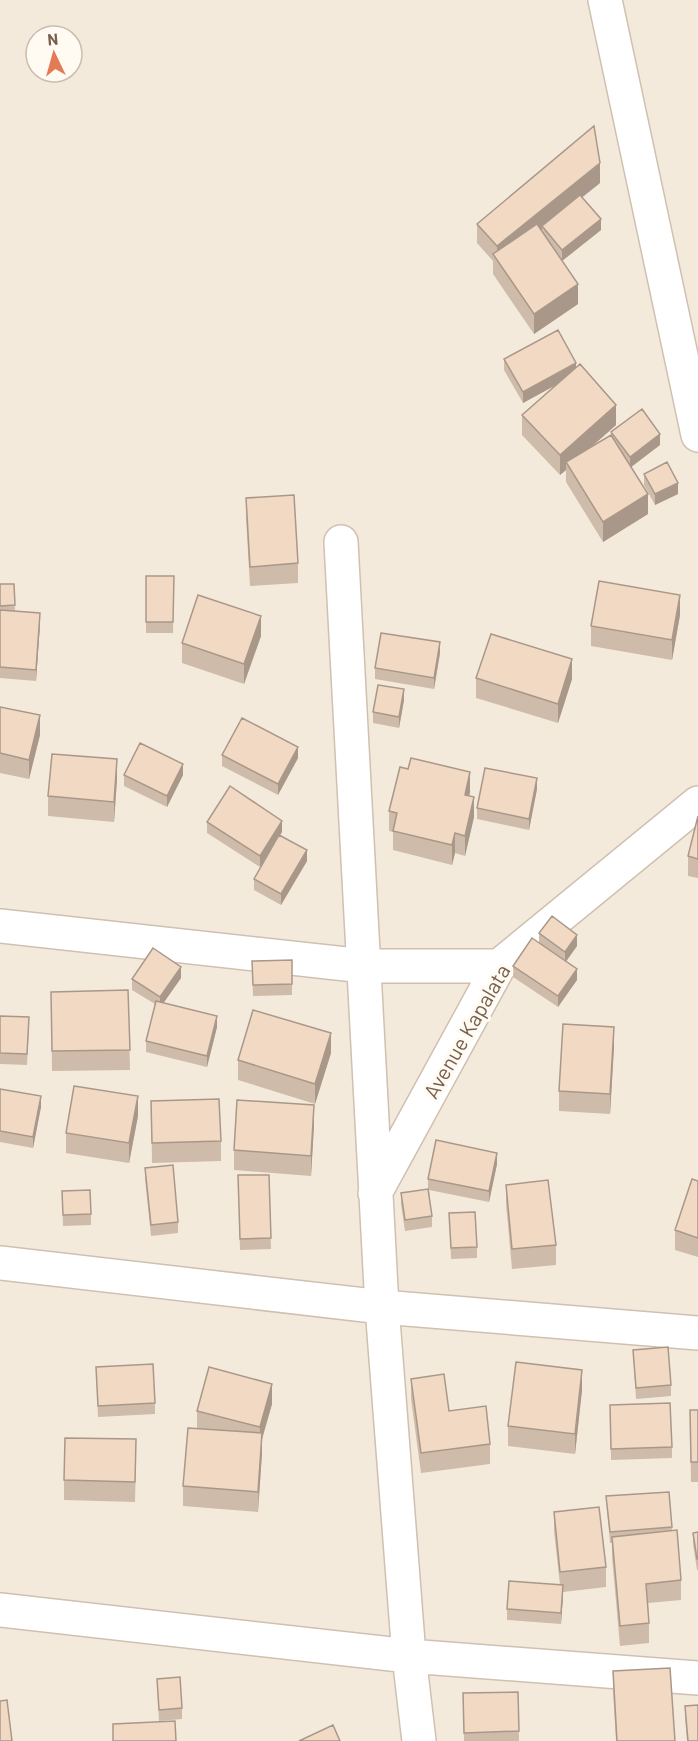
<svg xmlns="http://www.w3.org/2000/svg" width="698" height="1741" font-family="Barlow,sans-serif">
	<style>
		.residential { fill: #f4eadb; fill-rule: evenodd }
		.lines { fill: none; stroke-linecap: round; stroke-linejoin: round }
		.minor-casing { stroke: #d0c0b1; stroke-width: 36 }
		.minor { stroke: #fff; stroke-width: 33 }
		.wall { fill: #cfbba9 }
		.shaded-wall { fill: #a99889 }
		.building { fill: #f1d9c4; stroke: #a99889; stroke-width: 1.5 }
		.labels { text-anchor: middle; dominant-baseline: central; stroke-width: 6; stroke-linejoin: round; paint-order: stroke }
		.street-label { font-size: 21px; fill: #79604e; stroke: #fffbf3 }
	</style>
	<rect width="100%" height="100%" fill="#fcf7ec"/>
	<path class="residential" d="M0,0H698V1741H0ZM36,36H72V72H36Z"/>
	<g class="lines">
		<defs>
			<path id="minor" d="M605,0L698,435
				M341,542L382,1307L409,1656L419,1741
				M0,926L364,966H499
				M375,1193L499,966L698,803
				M0,1263L382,1307L698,1333
				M0,1610L409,1656L698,1678"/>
		</defs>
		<use href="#minor" class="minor-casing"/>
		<use href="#minor" class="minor"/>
	</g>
	<path class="wall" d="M600,183L582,197L601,230L562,261L578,304L534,334L493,274V261L477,243V224Z
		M504,359L576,367L616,425L592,446L611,435V432L660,445L631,466L648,514L603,542L566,482V470L560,475L522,435V415L554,386L523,403L504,370Z
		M644,474L678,494L655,505L644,485Z
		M246,498L298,563V583L250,586L246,518Z
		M146,576H174L173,633H146Z
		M0,584H14L15,611L40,624L36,681L0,678Z
		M680,615L672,660L591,646V626Z
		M261,636L244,684L182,663V643Z
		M440,653L434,689L375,679V668Z
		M476,678L572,679L558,723L476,698Z
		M404,700L399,728L373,723V712Z
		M0,707L40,735L29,779L0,773Z
		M222,755L298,758L278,795L222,766Z
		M124,775H183L167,807L124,786Z
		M117,779L114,822L48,816V796Z
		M537,789L529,830L477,819V808Z
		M470,792L469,796L474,817L465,856L455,853L452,865L393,850V832L389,831V811Z
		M698,816V878L688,876V856Z
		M207,822L282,832L280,835L307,861L281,905L254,890V879L269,853L260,867L207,833Z
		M539,933L577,946L566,961L577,980L558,1007L513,977V966L539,943Z
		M292,960V995L253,996L252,961Z
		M181,978L163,1003L217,1027L207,1067L146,1052V1041L155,1004L132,990V979Z
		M128,990L130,1070L52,1071L51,992Z
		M0,1016L29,1028L27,1065L0,1064Z
		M614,1047L610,1114L559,1111V1091Z
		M331,1053L315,1104L238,1080V1060Z
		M0,1089L41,1107L33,1148L0,1142Z
		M151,1101L221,1141V1161L152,1163Z
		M138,1116L129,1163L66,1153V1133Z
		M314,1125L311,1176L234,1170V1150Z
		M497,1164L489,1202L429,1190L432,1216V1227L405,1231L401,1204V1193L428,1189V1179Z
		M145,1168L178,1222V1233L151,1236L145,1179Z
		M238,1175H269L271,1249L240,1250Z
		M698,1181V1257L675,1250V1230Z
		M506,1185L556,1245V1265L512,1269L506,1204Z
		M62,1191L91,1214V1225L63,1226Z
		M449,1213L477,1247V1258L451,1259Z
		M633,1350L671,1385V1396L636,1399Z
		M96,1367L155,1403V1414L98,1417Z
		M411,1379L449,1411L490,1444V1464L421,1473L411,1399Z
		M582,1390L575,1454L508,1446V1426Z
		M272,1404L262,1439V1453L258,1512L183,1506V1486L197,1428V1411Z
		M610,1405L672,1447V1458L611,1460Z
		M690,1410H698V1482H691Z
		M136,1459L135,1502L64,1500V1480Z
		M669,1492L672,1531L681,1580V1600L648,1603L649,1623V1643L620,1646L612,1557V1543H610L606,1496Z
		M554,1512L606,1567V1587L563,1592L561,1624L507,1620V1609L560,1585L554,1531Z
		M698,1532V1570H697L693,1544V1533Z
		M613,1671L675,1741H616L613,1691Z
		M157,1679L182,1708V1719L159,1721Z
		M518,1692L519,1741H464L463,1693Z
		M685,1706L698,1741H687L685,1717Z"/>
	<path class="shaded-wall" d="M600,163V183L544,228L542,226V230L500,264L497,260V246Z
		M601,219V230L562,261V250Z
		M578,284V304L534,334V314Z
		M576,363V374L523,403V392Z
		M616,405V425L569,467L566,462V470L560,475V455Z
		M660,434V445L630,468V457Z
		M678,483V494L655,505V494Z
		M648,494V514L603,542V522Z
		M680,595V615L672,660V640Z
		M40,613V624L36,681V670Z
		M261,616V636L244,684V664Z
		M440,642V653L434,689V678Z
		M572,659V679L558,723V704Z
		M404,689V700L399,728V717Z
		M40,715V735L29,779V760Z
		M298,747V758L278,795V784Z
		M117,759V779L114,822V802Z
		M183,764V775L167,807V796Z
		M470,772V792L465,815V795Z
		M537,778V789L529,830V819Z
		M474,797V817L465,856V836Z
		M282,821V832L260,867V856Z
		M455,833V853L452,865V845Z
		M307,850V861L281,905V894Z
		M577,935V946L565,963V952Z
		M181,967V978L160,1008V997Z
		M577,969V980L558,1007V996Z
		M217,1016V1027L207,1067V1056Z
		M614,1027V1047L610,1114V1094Z
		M331,1033V1053L315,1104V1084Z
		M41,1096V1107L33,1148V1137Z
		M138,1096V1116L129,1163V1143Z
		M314,1105V1125L311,1176V1156Z
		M497,1153V1164L489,1202V1191Z
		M582,1370V1390L575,1454V1434Z
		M272,1384V1404L262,1439V1453L258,1512L260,1427Z
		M563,1585V1596L561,1624V1613Z"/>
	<path class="building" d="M594,126L600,163L497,246L477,224Z
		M580,195L601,219L562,250L542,226Z
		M537,224L578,284L534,314L493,254Z
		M558,330L576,363L523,392L504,359Z
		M580,364L616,405L560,455L522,415Z
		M642,409L660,434L630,457L611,432Z
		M611,435L648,494L603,522L566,462Z
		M667,462L678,483L655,494L644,474Z
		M294,495L298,563L250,567L246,498Z
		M146,576H174L173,622H146Z
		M599,581L680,595L672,640L591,626Z
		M0,584H14L15,605L0,606Z
		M198,595L261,616L244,664L182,643Z
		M0,610L40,613L36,670L0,667Z
		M381,633L440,642L434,678L375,668Z
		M491,634L572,659L558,704L476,678Z
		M378,685L404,689L399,717L373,712Z
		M0,707L40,715L29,760L0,753Z
		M242,718L298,747L278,784L222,755Z
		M140,743L183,764L167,796L124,775Z
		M52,754L117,759L114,802L48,796Z
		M411,758L470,772L465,795L474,797L465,836L455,833L452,845L393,831L397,813L389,811L400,767L408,769Z
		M485,768L537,778L529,819L477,808Z
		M230,786L282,821L260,856L207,822Z
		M698,816V859L688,856Z
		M279,835L307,850L281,894L254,879Z
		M552,916L577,935L565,952L539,933Z
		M532,938L577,969L558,996L513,966Z
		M153,948L181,967L160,997L132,979Z
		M292,960V984L253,985L252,961Z
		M128,990L130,1050L52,1051L51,992Z
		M156,1001L217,1016L207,1056L146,1041Z
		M253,1010L331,1033L315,1084L238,1060Z
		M0,1016L29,1017L27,1054L0,1053Z
		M563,1024L614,1027L610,1094L559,1091Z
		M74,1086L138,1096L129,1143L66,1133Z
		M0,1089L41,1096L33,1137L0,1131Z
		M219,1099L221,1141L152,1143L151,1101Z
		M237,1100L314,1105L311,1156L234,1150Z
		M436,1140L497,1153L489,1191L428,1179Z
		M173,1165L178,1222L151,1225L145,1168Z
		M238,1175H269L271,1238L240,1239Z
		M692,1179L698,1181V1238L675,1230Z
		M548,1180L556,1245L512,1249L506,1185Z
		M428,1189L432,1216L405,1220L401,1193Z
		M90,1190L91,1214L63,1215L62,1191Z
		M475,1212L477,1247L451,1248L449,1213Z
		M668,1347L671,1385L636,1388L633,1350Z
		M516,1362L582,1370L575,1434L508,1426Z
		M153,1364L155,1403L98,1406L96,1367Z
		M209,1367L272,1384L260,1427L197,1411Z
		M444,1374L449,1411L486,1406L490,1444L421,1453L411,1379Z
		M670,1403L672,1447L611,1449L610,1405Z
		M690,1410H698V1462H691Z
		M188,1428L262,1433L258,1492L183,1486Z
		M65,1438L136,1439L135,1482L64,1480Z
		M669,1492L672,1527L610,1532L606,1496Z
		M599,1507L606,1567L560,1572L554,1512Z
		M677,1530L681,1580L646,1584L649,1623L620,1626L612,1537Z
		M698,1532V1559H697L693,1533Z
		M509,1581L563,1585L561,1613L507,1609Z
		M670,1668L675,1741H617L613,1671Z
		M180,1677L182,1708L159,1710L157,1679Z
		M518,1692L519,1731L464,1733L463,1693Z
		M7,1700L12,1741H0V1701Z
		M698,1705V1741H688L685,1706Z
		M175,1721L176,1741H113V1724Z
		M333,1725L340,1741H299Z"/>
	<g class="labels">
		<g class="street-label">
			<text transform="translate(466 1031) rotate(-60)">Avenue Kapalata</text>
		</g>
	</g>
	<g transform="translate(54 54) rotate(355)"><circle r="28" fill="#fffbf3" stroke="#c9bdb1" stroke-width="1.5"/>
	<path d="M0-4.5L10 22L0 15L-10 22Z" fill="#e27c56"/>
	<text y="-9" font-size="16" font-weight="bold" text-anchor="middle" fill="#79604e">N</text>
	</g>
</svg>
